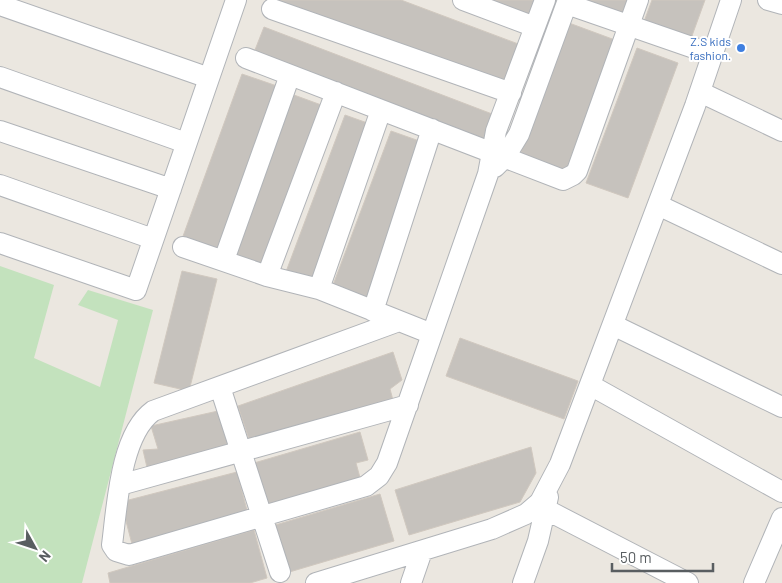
<svg xmlns="http://www.w3.org/2000/svg" width="782" height="583" font-family="Barlow,sans-serif">
	<style>
		.green { fill: #c3e2bd }
		.building { fill: #c6c2bd; stroke: #d0c8bf }
		.lines { fill: none; stroke-linecap: round; stroke-linejoin: round }
		.minor-casing { stroke: #b1b4b8; stroke-width: 22 }
		.minor { stroke: #fff; stroke-width: 20 }
		.shop-dot { fill: #3f7fe0; stroke: #fff; stroke-width: 2 }
		.labels { text-anchor: middle; dominant-baseline: central; stroke-width: 4; stroke-linejoin: round; paint-order: stroke }
		.shop-label { font-size: 12px; fill: #366cbe; stroke: #fff; text-anchor: end }
	</style>
	<rect width="100%" height="100%" fill="#ebe7e0"/>
	<path class="green" d="M0,266L54,285L34,358L100,387L118,320L78,305L88,290L153,310L82,583H0Z"/>
	<path class="building" d="M274,0H401L521,45L504,89Z
		M482,0H541L534,20Z
		M575,0H632L623,21Z
		M652,0H705L689,44L642,27Z
		M569,23L615,40L564,175L519,158Z
		M264,27L500,117L489,145L253,55Z
		M637,48L678,63L628,198L586,183Z
		M242,74L277,86L217,251L182,239Z
		M294,95L324,106L263,269L232,258Z
		M345,115L373,125L312,288L284,277Z
		M391,131L425,143L365,306L330,293Z
		M182,271L217,279L189,391L154,383Z
		M460,338L578,381L564,419L446,376Z
		M393,352L402,380L390,389L394,404L253,451L238,406Z
		M218,411L230,452L149,476L143,450L158,449L151,426Z
		M360,432L368,460L356,463L362,485L269,510L254,463Z
		M531,447L536,473L520,502L409,535L395,490Z
		M237,472L249,518L133,548L121,502Z
		M380,494L394,541L286,573L272,526Z
		M254,530L267,578L250,583H110L108,573Z"/>
	<g class="lines">
		<defs>
			<path id="minor" d="M463,0L535,27
				M768,0L782,4
				M567,4L700,50
				M0,5L209,78
				M272,9L511,93
				M246,58L563,180L573,175L577,171L638,0
				M0,77L186,143
				M700,92L782,131
				M0,131L171,189
				M495,167L505,157L519,134L568,0
				M0,185L153,239
				M658,205L782,264
				M0,243L136,290L236,0
				M183,247L267,276L319,289L432,334
				M224,260L290,75
				M267,276L336,92
				M319,289L381,110
				M373,311L432,129
				M399,321L153,411C120,435 117,507 112,545L116,551L129,555L366,486L379,476L387,463L488,174L496,131L545,0
				M613,325L782,407
				M590,385L782,492
				M220,387L280,572
				M120,485L408,405
				M545,509L688,583
				M316,583L492,529L526,514L540,502L560,464L695,106L731,0
				M411,583L422,551
				M523,583L538,541L548,497
				M754,583L782,518"/>
		</defs>
		<use href="#minor" class="minor-casing"/>
		<use href="#minor" class="minor"/>
	</g>
	<circle class="shop-dot" cx="741" cy="48" r="5"/>
	<g class="labels">
		<g class="shop-label">
			<text x="731" y="41">Z.S kids<tspan x="731" dy="14">fashion.</tspan></text>
		</g>
	</g>
	<g transform="translate(35 548) rotate(130)" stroke="#ffffff" stroke-width="4" paint-order="stroke">
	<path d="M0-4L9 19L0 12L-9 19Z" fill="#595e61"/>
	<text y="-8" font-size="14" font-weight="bold" text-anchor="middle" fill="#595e61">N</text>
	</g>
	<path d="M612 563v8h101v-8" fill="none" stroke="#595e61" stroke-width="2.5"/>
	<text x="620" y="563" font-size="15" fill="#595e61" stroke="#ffffff" stroke-width="4" paint-order="stroke">50 m</text>
</svg>
